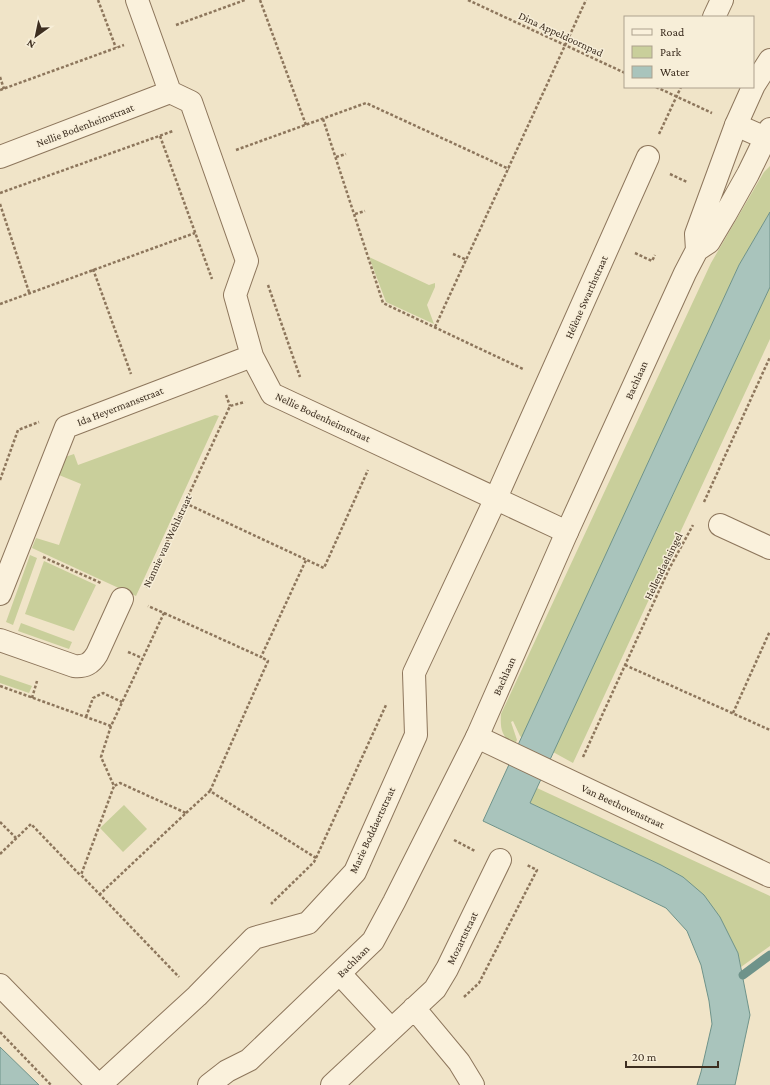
<svg xmlns="http://www.w3.org/2000/svg" width="770" height="1085" font-family="'Crimson Pro',serif">
	<style>
		.green { fill: #c9cf9b }
		.water { fill: #a9c4bc; stroke: #6f938a }
		.lines { fill: none; stroke-linecap: round; stroke-linejoin: round }
		.stream { stroke: #6f938a; stroke-width: 9 }
		.minor-casing { stroke: #8d765c; stroke-width: 24 }
		.tertiary-casing { stroke: #8d765c; stroke-width: 24 }
		.path { stroke: #8d765c; stroke-width: 2.5; stroke-dasharray: 3 2; stroke-linecap: butt }
		.minor { stroke: #faf1dc; stroke-width: 22 }
		.tertiary { stroke: #faf1dc; stroke-width: 22 }
		.labels { text-anchor: middle; dominant-baseline: central; stroke-width: 3; stroke-linejoin: round; paint-order: stroke }
		.street-label { font-size: 11px; fill: #3d2e20; stroke: #f7eed8 }
	</style>
	<rect width="100%" height="100%" fill="#f0e4c8"/>
	<path class="green" d="M770,166V212L739,265L522,738L520,736L513,721L511,722L517,740L514,746C502,736 500,730 501,714L711,263L764,172Z
		M369,257L429,285L435,283V287L427,305L434,324L386,302Z
		M770,287V339L573,763L553,752Z
		M215,415L219,416L218,418L136,596L32,548L36,538L59,545L81,484L59,475V474L65,457L74,454L78,465Z
		M30,555L37,558L13,625L6,622Z
		M44,561L96,585L74,631L25,614Z
		M21,623L72,642L69,649L18,631Z
		M0,675L32,686L29,693L0,683Z
		M537,788L770,896V946L741,967L738,953L683,877L661,865L530,803Z
		M124,805L147,829L123,852L100,828Z"/>
	<path class="water" d="M770,212V287L647,550L530,803L661,865L683,877L704,895L720,917L738,953L750,1015L735,1085H697L701,1072L712,1024L709,1001L701,965L687,931L666,908L633,892L483,821L739,265Z
		M0,1047L39,1085H0Z"/>
	<g class="lines">
		<path class="stream" d="M743,975L770,955"/>
		<defs>
			<path id="minor" d="M137,0L170,92L191,102L247,261L235,295L252,356L272,394L567,532
				M714,17L722,0
				M736,125L770,140
				M0,157L170,92
				M720,525L770,548
				M0,594L66,427L252,356
				M0,640L74,666C85,667 91,664 97,654L122,599
				M477,737L770,876
				M340,974L391,1029
				M0,985L98,1085
				M414,1008L459,1062L473,1085
				M100,1085L197,996L254,938L308,923L355,872L416,735L414,673L496,498L648,157
				M332,1085L435,989L447,969L500,860"/>
			<path id="tertiary" d="M697,250L696,234L736,125L754,85L770,60
				M209,1085L227,1071L249,1060L373,941L394,902L477,737L567,532L685,273L697,250L709,242L725,215L748,174L770,129"/>
		</defs>
		<use href="#minor" class="minor-casing"/>
		<use href="#tertiary" class="tertiary-casing"/>
		<path class="path" d="M98,0L116,48
			M260,0L306,125
			M468,0L625,73
			M176,25L245,0
			M0,77L4,89
			M656,87L712,113
			M0,90L124,45
			M323,119L383,303L523,369
			M659,134L681,87
			M160,136L212,279
			M236,150L366,103L509,169
			M336,157L346,154
			M670,174L687,182
			M0,193L173,131
			M0,204L29,292
			M355,214L365,211
			M635,253L652,261L655,255
			M453,254L467,260
			M93,269L131,374
			M268,285L300,377
			M0,304L195,233
			M435,327L586,0
			M226,395L230,406
			M0,480L18,430L39,422
			M704,502L770,357
			M185,503L324,568L368,470
			M43,557L101,583
			M146,587L230,406L245,402
			M164,613L261,657L306,560
			M128,652L142,658
			M625,665L770,730
			M0,686L111,726L164,613L148,606
			M32,698L37,681
			M733,713L770,631
			M86,717L93,698L103,693L122,702
			M111,726L101,757L114,786L81,875L179,977
			M583,757L669,569L693,525
			M210,791L268,661L261,657
			M186,813L210,791L316,858L314,862L271,904
			M0,822L16,838
			M454,840L475,851
			M0,854L31,824L80,875
			M316,858L386,705
			M99,895L186,813L120,783L114,786
			M464,997L479,983L537,870L527,865
			M0,1032L51,1085"/>
		<use href="#minor" class="minor"/>
		<use href="#tertiary" class="tertiary"/>
	</g>
	<g class="labels">
		<g class="street-label">
			<text transform="translate(561 34) rotate(25)">Dina Appeldoornpad</text>
			<text transform="translate(85 125) rotate(-21)">Nellie Bodenheimstraat</text>
			<text transform="translate(586 297) rotate(-66)">Hélène Swarthstraat</text>
			<text transform="translate(636 380) rotate(-66)">Bachlaan</text>
			<text transform="translate(120 406) rotate(-21)">Ida Heyermansstraat</text>
			<text transform="translate(323 417) rotate(25)">Nellie Bodenheimstraat</text>
			<text transform="translate(167 541) rotate(-65)">Nannie van Wehlstraat</text>
			<text transform="translate(663 566) rotate(-64)">Hellendaelsingel</text>
			<text transform="translate(504 676) rotate(-66)">Bachlaan</text>
			<text transform="translate(623 806) rotate(25)">Van Beethovenstraat</text>
			<text transform="translate(372 830) rotate(-65)">Marie Boddaertstraat</text>
			<text transform="translate(462 938) rotate(-64)">Mozartstraat</text>
			<text transform="translate(353 961) rotate(-45)">Bachlaan</text>
		</g>
	</g>
	<rect x="624" y="16" width="130" height="72" fill="#f7eed8" stroke="#ada18e"/>
	<rect x="632" y="29" width="20" height="6" fill="#faf1dc" stroke="#ada18e"/>
	<text x="660" y="36" font-size="12" fill="#3d2e20">Road</text>
	<rect x="632" y="46" width="20" height="12" fill="#c9cf9b" stroke="#ada18e"/>
	<text x="660" y="56" font-size="12" fill="#3d2e20">Park</text>
	<rect x="632" y="66" width="20" height="12" fill="#a9c4bc" stroke="#ada18e"/>
	<text x="660" y="76" font-size="12" fill="#3d2e20">Water</text>
	<g transform="translate(36 36) rotate(213)" stroke="#f7eed8" stroke-width="3" paint-order="stroke">
	<path d="M0-3L7 15L0 10L-7 15Z" fill="#3d2e20"/>
	<text y="-6" font-size="11" font-weight="bold" text-anchor="middle" fill="#3d2e20">N</text>
	</g>
	<path d="M626 1061v6h92v-6" fill="none" stroke="#3d2e20" stroke-width="2"/>
	<text x="632" y="1061" font-size="12" fill="#3d2e20" stroke="#f7eed8" stroke-width="3" paint-order="stroke">20 m</text>
</svg>
